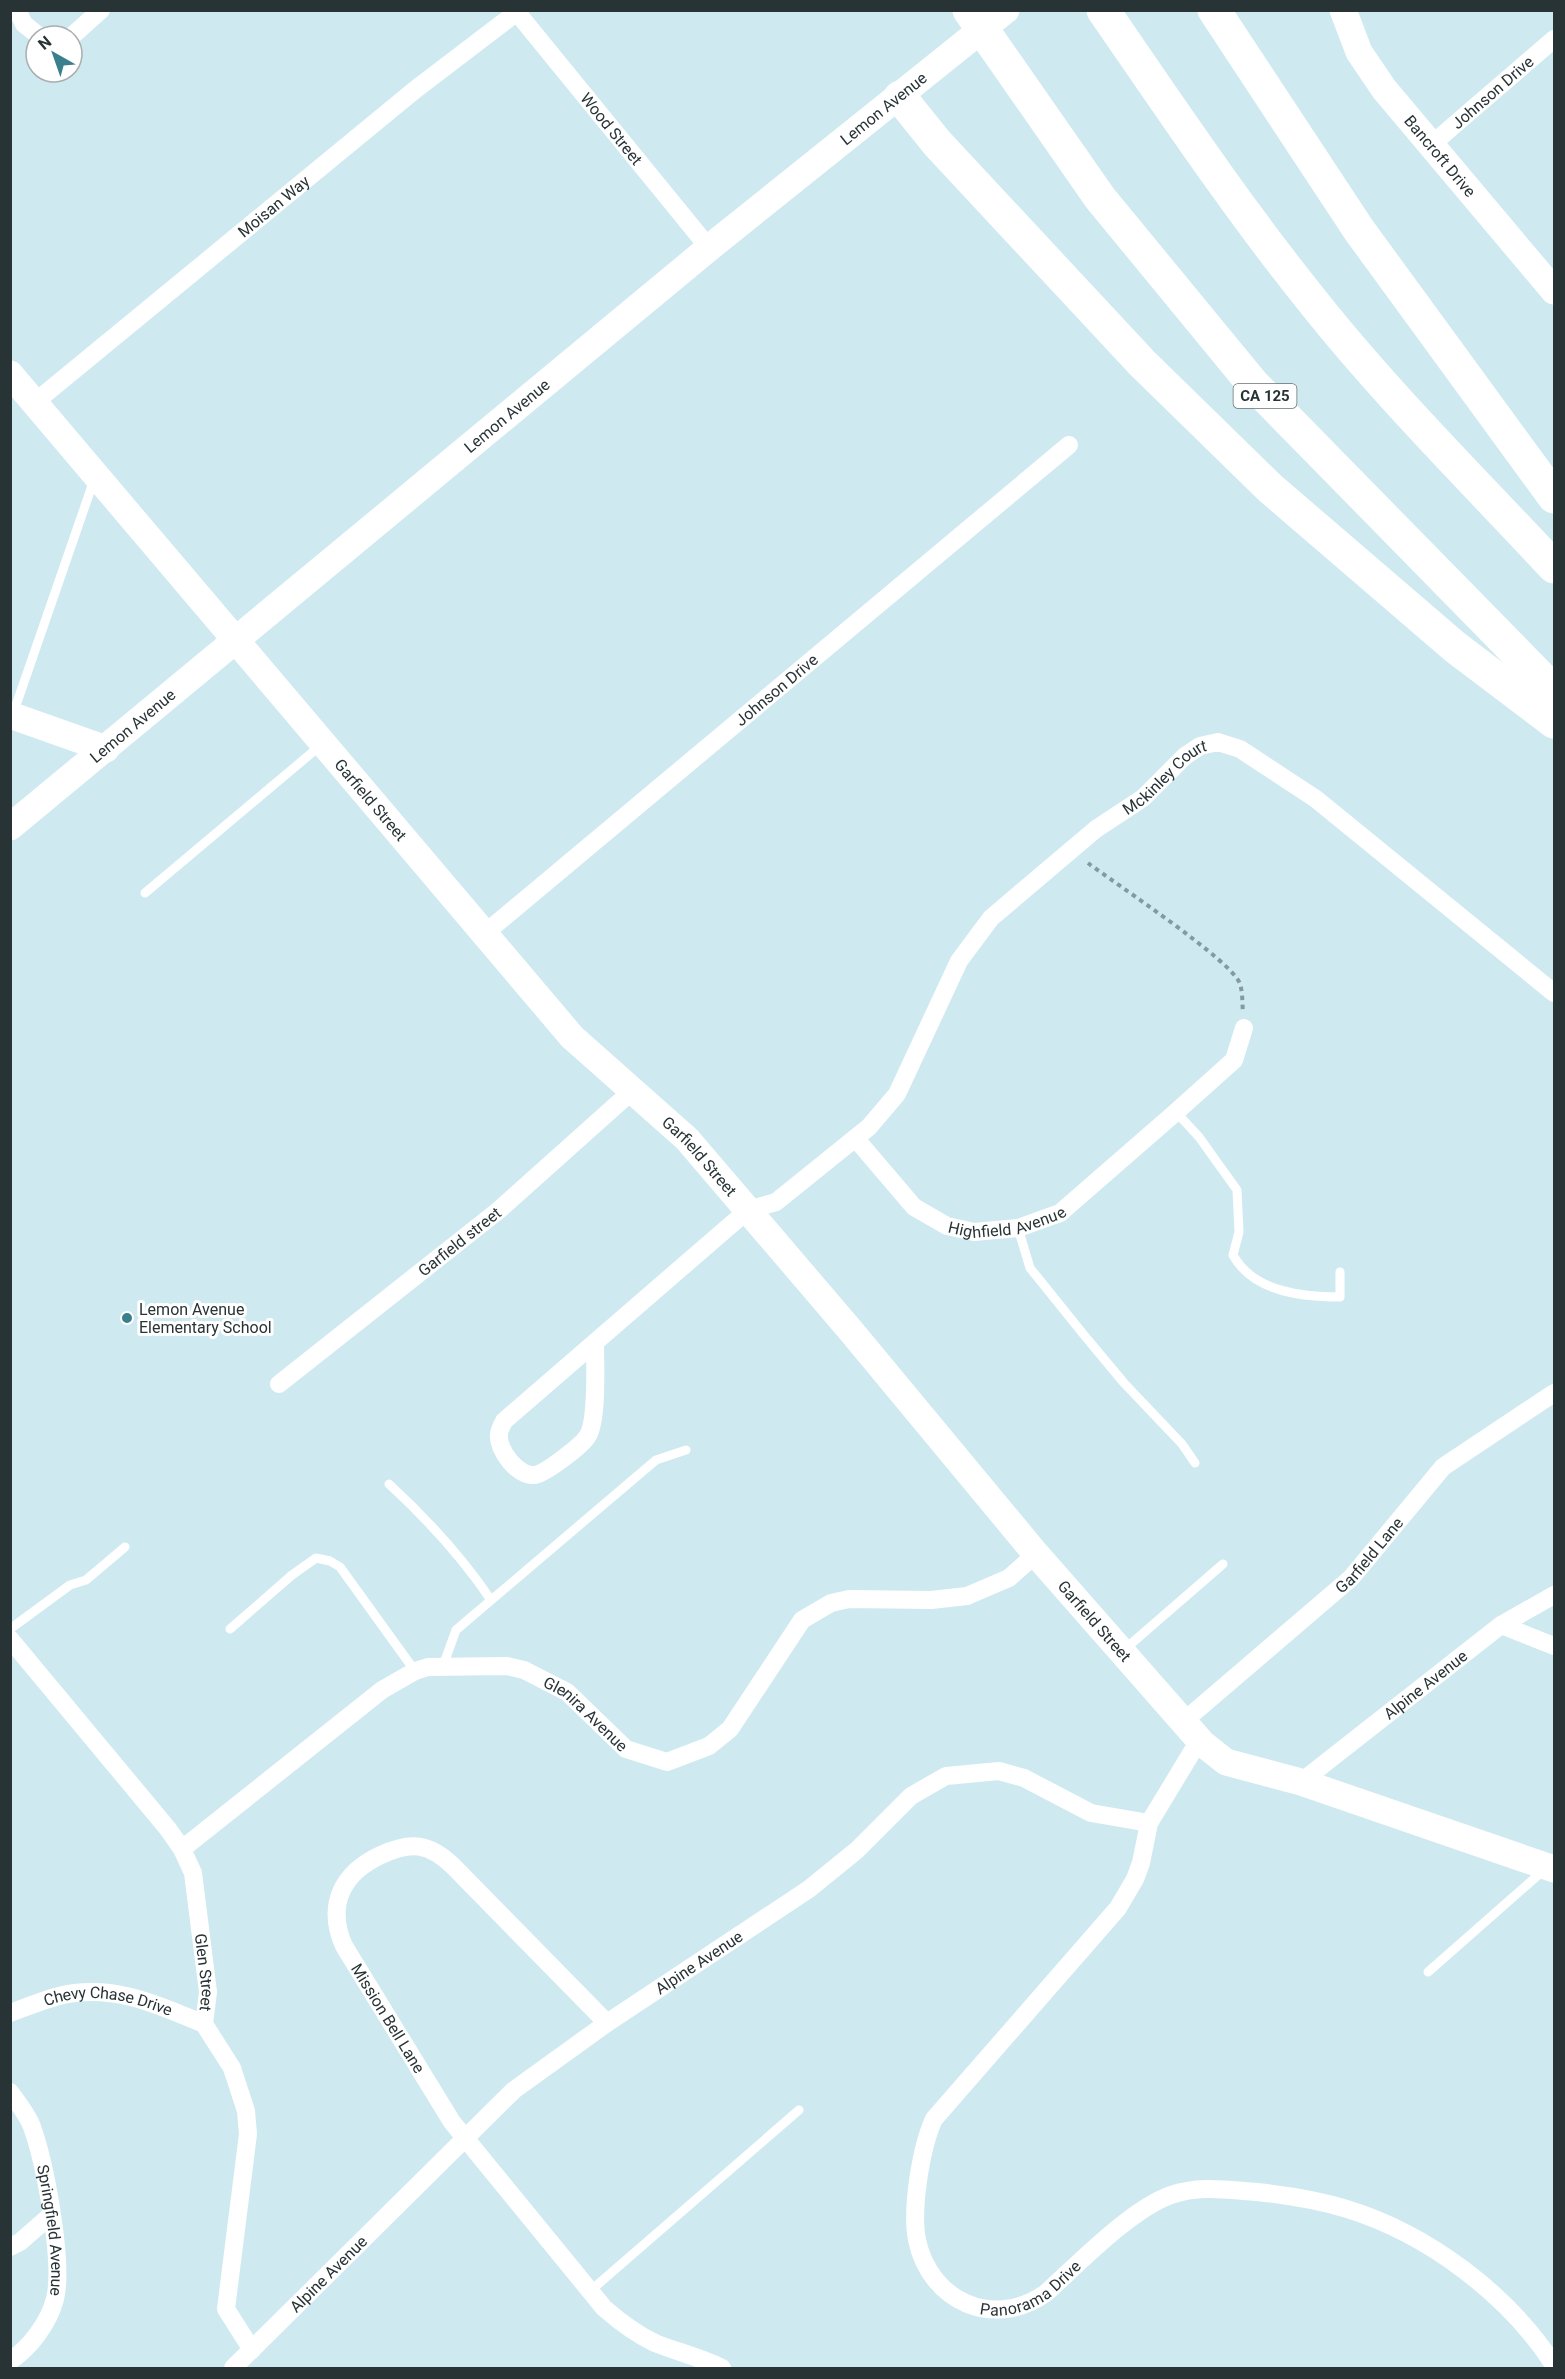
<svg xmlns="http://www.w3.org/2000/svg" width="1565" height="2379" font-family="Roboto,sans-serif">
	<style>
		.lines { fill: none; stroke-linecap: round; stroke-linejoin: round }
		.path { stroke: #859a9e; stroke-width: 4; stroke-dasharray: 4.5 4.5; stroke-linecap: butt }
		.lane { stroke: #fff; stroke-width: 9 }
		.street { stroke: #fff; stroke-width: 18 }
		.secondary { stroke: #fff; stroke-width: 27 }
		.highway { stroke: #fff; stroke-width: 33 }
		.poi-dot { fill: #3a7f8c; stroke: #fff; stroke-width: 2 }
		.labels { text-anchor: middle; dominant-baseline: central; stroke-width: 6; stroke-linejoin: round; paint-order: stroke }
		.shield { fill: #fff; stroke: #687072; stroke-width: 1.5 }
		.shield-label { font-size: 15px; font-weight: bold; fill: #283335 }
		.street-label { font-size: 16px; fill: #283335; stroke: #fff }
		.poi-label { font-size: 16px; fill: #283335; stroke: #fff; text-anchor: start }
	</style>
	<rect width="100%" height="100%" fill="#ceeaf0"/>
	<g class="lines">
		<path class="path" d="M1088,863C1113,882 1234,962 1240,984C1243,993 1242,1004 1243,1012"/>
		<path class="lane" d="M13,714L94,480
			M145,893L321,745
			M1176,1112L1199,1137L1237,1190L1239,1232L1233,1255C1253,1292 1303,1297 1340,1297V1272
			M1018,1228L1030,1268L1084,1335L1124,1383L1182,1444L1195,1463
			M389,1484C427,1519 462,1557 491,1600
			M10,1629L70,1585L86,1580L125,1547
			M230,1629L292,1575L316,1558L330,1561L340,1567L415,1671
			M1125,1649L1223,1564
			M443,1666L456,1630L656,1460L686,1450
			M1428,1972L1544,1870
			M589,2292L799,2110"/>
		<g class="street">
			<path d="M17,10L24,24L39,36"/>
			<path id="s1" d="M515,10L709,248"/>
			<path d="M72,36L101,10"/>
			<path id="s2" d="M1431,145L1554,39"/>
			<path id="s3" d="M34,403L416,89L517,12"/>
			<path id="s4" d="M484,934L1069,445"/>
			<path id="s5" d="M856,1139L914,1207L947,1226L974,1232L1018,1228L1060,1213L1176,1112L1234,1060L1244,1028"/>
			<path id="s6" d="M595,1342C595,1363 598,1422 587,1437C581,1446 546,1473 535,1475C518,1477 497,1450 499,1434C499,1430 503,1424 504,1421L748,1210L776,1202L869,1127L897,1094L959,961L991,918L1096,829L1143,798L1185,756L1200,746L1218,742L1240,749L1316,799L1554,993"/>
			<path id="s7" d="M279,1384L499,1210L632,1091"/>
			<path d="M1501,1625L1554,1646"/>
			<path id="s8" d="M10,1639L168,1829L182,1849L193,1873L208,1992L204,2024L232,2068L246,2111L248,2134L226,2309L252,2350"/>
			<path id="s9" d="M1184,1721L1351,1578L1443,1467L1554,1393"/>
			<path id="s10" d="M1202,1743L1192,1752L1149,1823L1141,1863L1135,1879L1118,1908L934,2119C921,2147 911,2209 917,2240C930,2302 994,2330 1046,2293C1078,2264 1131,2209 1171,2195C1200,2185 1227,2190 1257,2192C1286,2195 1318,2200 1347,2209C1428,2234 1508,2294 1554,2365"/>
			<path id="s11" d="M1301,1782L1501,1625L1554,1595"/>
			<path id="s12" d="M182,1849L382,1690L415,1671L428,1667L507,1666L524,1670L567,1692L626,1749L667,1762L709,1746L730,1729L802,1620L831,1603L849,1599L931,1600L967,1596L1009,1578L1036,1554"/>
			<path id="s13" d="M10,2013C27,2007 43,2000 59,1996C111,1983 157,2004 204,2024"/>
			<path id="s14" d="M607,2023L453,1866C429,1843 411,1841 381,1855C342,1873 326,1905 344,1946L452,2122L604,2308C620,2322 636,2334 655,2343C677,2352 700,2357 722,2368"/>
			<path id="s15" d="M10,2092C18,2103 28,2115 32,2127C45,2163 64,2263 55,2299C49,2322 31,2347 10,2361"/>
			<path d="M10,2247L20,2242L51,2215"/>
			<path id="s16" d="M233,2368L514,2090L607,2023L809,1889L857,1850L911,1796L946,1776L999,1771L1024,1778L1091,1813L1149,1823"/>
		</g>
		<g class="secondary">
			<path id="s17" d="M1343,10L1359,52L1384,89L1554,291"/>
			<path id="s18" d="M10,374L572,1037L687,1139L851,1331L1036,1554L1202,1743L1226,1762L1301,1782L1554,1869"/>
			<path d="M10,715L106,749"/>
			<path id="s19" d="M10,827L709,248L1006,10"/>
		</g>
		<path class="highway" d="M969,10L1100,198L1253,384L1554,691
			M1103,10C1170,107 1236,206 1310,298C1385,393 1472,479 1554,567
			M1214,10L1359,230L1554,497
			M900,97L937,143L1142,363L1270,488L1455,647L1554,722"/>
	</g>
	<circle class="poi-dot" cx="127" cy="1318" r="6"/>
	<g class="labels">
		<rect class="shield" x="1233.5" y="384" width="63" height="24" rx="4.5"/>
		<g class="shield-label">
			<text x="1265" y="396">CA 125</text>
		</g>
		<g class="street-label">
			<text stroke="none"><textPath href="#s2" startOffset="81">Johnson Drive</textPath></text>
			<text stroke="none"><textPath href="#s19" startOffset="1131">Lemon Avenue</textPath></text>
			<text stroke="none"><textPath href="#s1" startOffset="153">Wood Street</textPath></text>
			<text stroke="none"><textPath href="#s17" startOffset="177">Bancroft Drive</textPath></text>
			<text stroke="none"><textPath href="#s3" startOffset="310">Moisan Way</textPath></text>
			<text stroke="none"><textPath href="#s19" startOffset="645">Lemon Avenue</textPath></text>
			<text stroke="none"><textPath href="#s4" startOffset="381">Johnson Drive</textPath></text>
			<text stroke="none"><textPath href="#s19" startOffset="159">Lemon Avenue</textPath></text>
			<text stroke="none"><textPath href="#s6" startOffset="1174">Mckinley Court</textPath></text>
			<text stroke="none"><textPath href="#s18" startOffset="558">Garfield Street</textPath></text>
			<text stroke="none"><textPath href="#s18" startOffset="1044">Garfield Street</textPath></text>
			<text stroke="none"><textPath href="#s5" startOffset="189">Highfield Avenue</textPath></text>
			<text stroke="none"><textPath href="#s7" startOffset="230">Garfield street</textPath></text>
			<text stroke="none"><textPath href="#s9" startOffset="249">Garfield Lane</textPath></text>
			<text stroke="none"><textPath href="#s18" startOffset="1654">Garfield Street</textPath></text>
			<text stroke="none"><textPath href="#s11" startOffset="158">Alpine Avenue</textPath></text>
			<text stroke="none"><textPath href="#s12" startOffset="480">Glenira Avenue</textPath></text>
			<text stroke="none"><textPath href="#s16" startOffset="620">Alpine Avenue</textPath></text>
			<text stroke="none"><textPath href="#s8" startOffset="398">Glen Street</textPath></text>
			<text stroke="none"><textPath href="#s13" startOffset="102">Chevy Chase Drive</textPath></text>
			<text stroke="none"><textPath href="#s14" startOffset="495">Mission Bell Lane</textPath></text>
			<text stroke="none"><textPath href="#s15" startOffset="147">Springfield Avenue</textPath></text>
			<text stroke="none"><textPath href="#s16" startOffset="134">Alpine Avenue</textPath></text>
			<text stroke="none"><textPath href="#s10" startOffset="746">Panorama Drive</textPath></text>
		</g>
		<g class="poi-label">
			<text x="139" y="1309">Lemon Avenue<tspan x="139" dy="18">Elementary School</tspan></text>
		</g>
	</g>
	<rect width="1565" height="2379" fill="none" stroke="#283335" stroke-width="24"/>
	<g transform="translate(54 54) rotate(320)"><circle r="28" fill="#ffffff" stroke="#a9adae" stroke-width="1.5"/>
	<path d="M0-4.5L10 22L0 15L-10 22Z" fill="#3a7f8c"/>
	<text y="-9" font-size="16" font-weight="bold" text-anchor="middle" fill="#283335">N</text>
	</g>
</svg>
